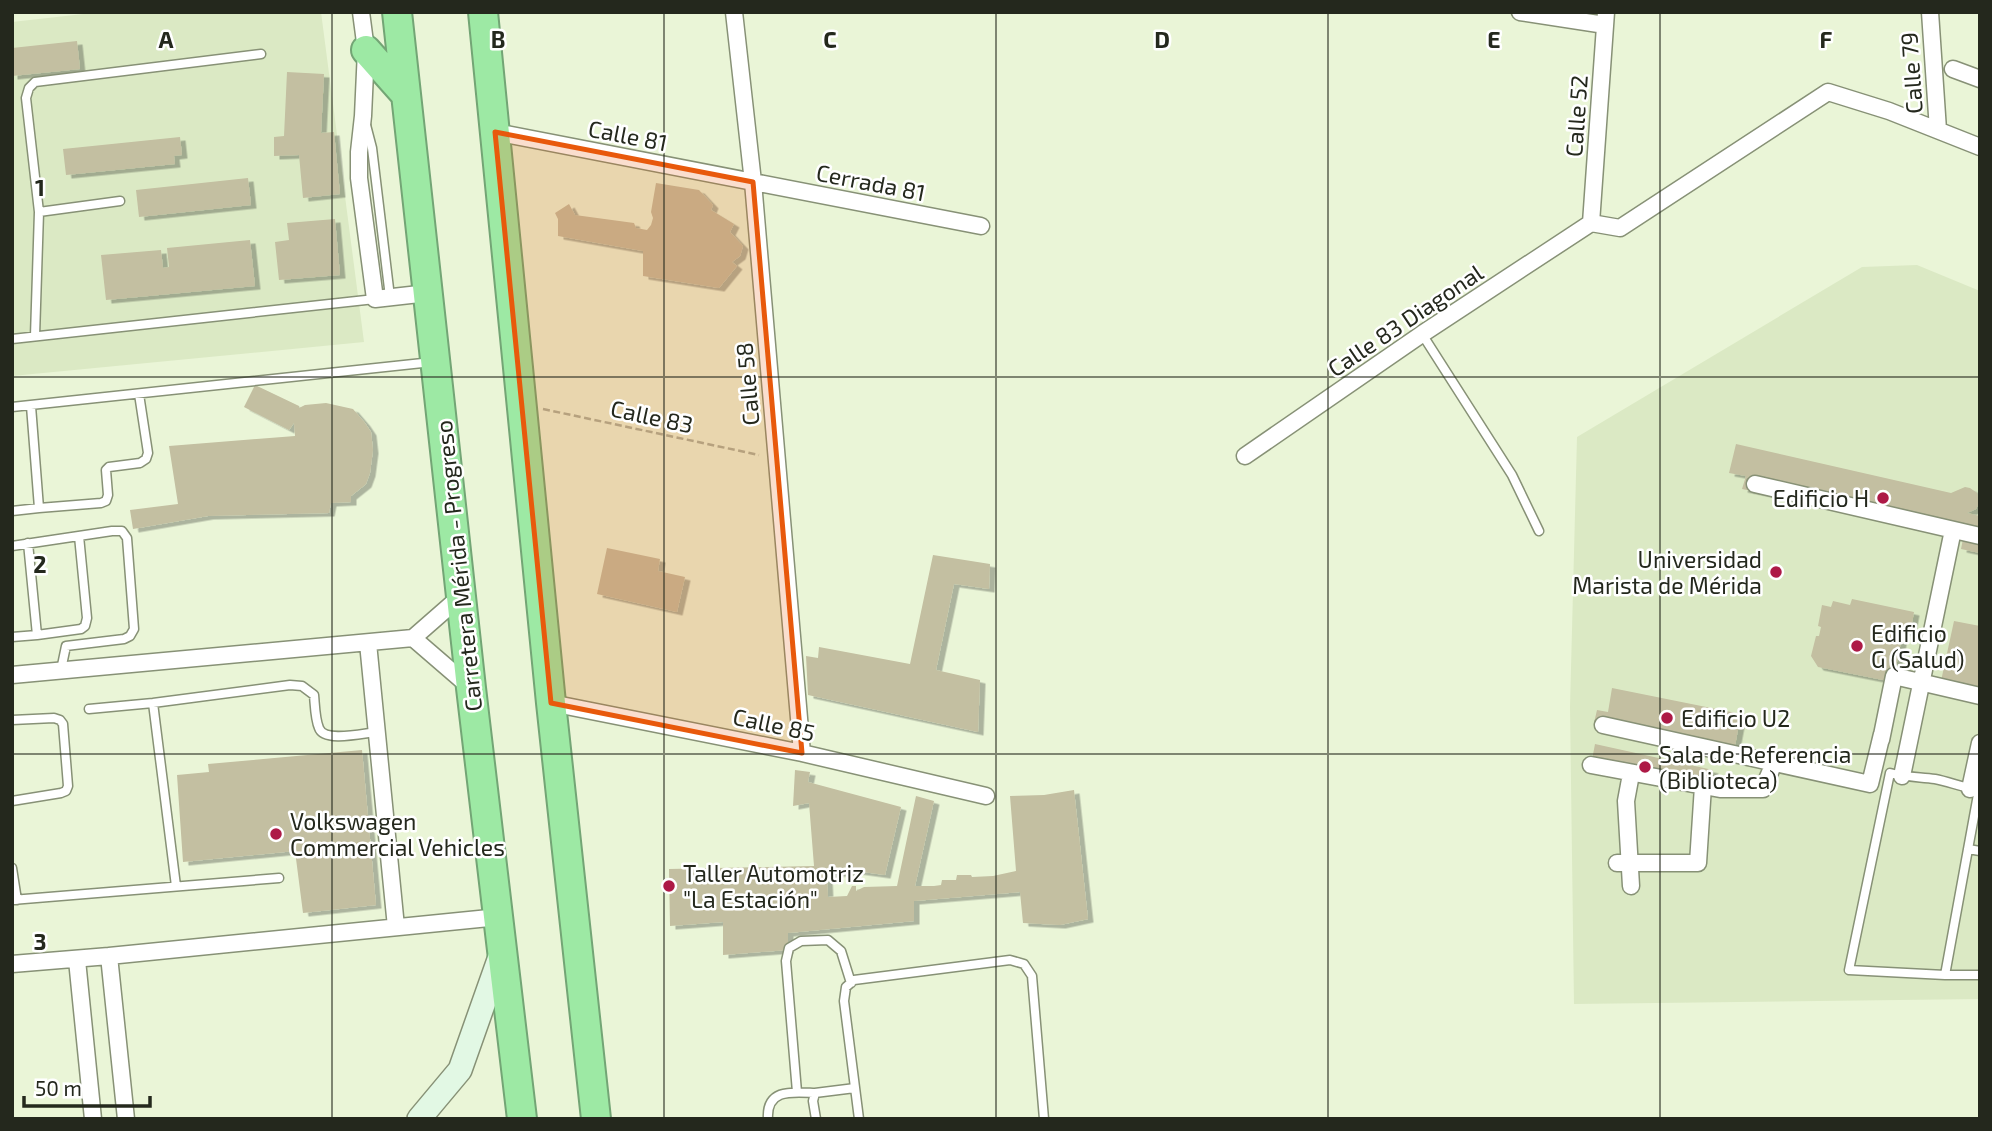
<svg xmlns="http://www.w3.org/2000/svg" width="1992" height="1131" font-family="'Exo 2',sans-serif">
	<style>
		.built { fill: #dbe9c4 }
		.building { fill: #c3bfa1; filter: url(#shadow) }
		.lines { fill: none; stroke-linecap: round; stroke-linejoin: round }
		.lane-casing { stroke: #879176; stroke-width: 11 }
		.street-casing { stroke: #879176; stroke-width: 19 }
		.secondary-casing { stroke: #879176; stroke-width: 26 }
		.highway-casing { stroke: #73a575; stroke-width: 32 }
		.path { stroke: #aab39b; stroke-width: 2.5; stroke-dasharray: 7 3.5; stroke-linecap: butt }
		.lane { stroke: #fff; stroke-width: 8 }
		.street { stroke: #fff; stroke-width: 16 }
		.secondary { stroke: #e2f8e4; stroke-width: 23 }
		.highway { stroke: #9de9a4; stroke-width: 28 }
		.marked { fill: #e8590c; fill-opacity: 0.2; stroke: #e8590c; stroke-width: 5; stroke-linejoin: round }
		.grid { fill: none; stroke: #24281d; stroke-width: 2; stroke-opacity: 0.55 }
		.poi-dot { fill: #ad1946; stroke: #fff; stroke-width: 2.5 }
		.labels { text-anchor: middle; dominant-baseline: central; stroke-width: 5; stroke-linejoin: round; paint-order: stroke }
		.street-label { font-size: 23px; fill: #24281d; stroke: #fff }
		.poi-label { font-size: 23px; fill: #24281d; stroke: #fff; text-anchor: start }
		.grid-label { font-size: 23px; text-anchor: middle; font-weight: bold; fill: #24281d; stroke: #fff; stroke-width: 5; stroke-linejoin: round; paint-order: stroke }
	</style>
	<defs>
		<filter id="shadow"><feDropShadow dx="5.5" dy="3.5" stdDeviation="0" flood-color="#0004"/></filter>
	</defs>
	<rect width="100%" height="100%" fill="#eaf5d7"/>
	<path class="built" d="M101,12H321L364,342L12,376V22Z
		M1917,265L1980,291V999L1574,1004L1570,707L1577,437L1862,267Z"/>
	<path class="building" d="M77,41L80,69L12,76V48Z
		M287,72L324,74L321,133L334,132L340,194L303,198L299,155L274,156V137L284,136Z
		M180,137L182,155L174,156L175,164L66,175L63,149Z
		M248,178L251,205L139,217L136,190Z
		M656,183L699,190L713,205L711,210L734,224L730,232L743,246L740,256L732,262L737,266L719,288L643,276V251L558,236V219L555,213L569,204L575,215L634,223L636,228L647,230L651,225L653,218L651,212Z
		M335,219L340,275L279,280L275,242L289,240L287,223Z
		M250,240L255,286L106,300L101,255L161,250L163,268L169,267L167,248Z
		M255,385L299,406V408L305,405L326,403L353,409L365,423L371,432L373,450L370,473L366,484L351,496V502L331,503L329,513L208,516L133,529L130,510L178,504L169,446L295,436L294,423L289,430L244,407Z
		M1736,444L1951,493L1965,487L1970,488L1977,493L1979,503L1976,509L1967,513L1980,516V553L1961,549L1964,534L1742,489L1746,476L1729,473Z
		M607,548L660,559L658,571L685,577L677,612L597,594Z
		M933,555L990,564L989,589L954,584L936,670L980,680L978,732L808,695L806,656L818,658L819,647L910,664Z
		M1852,599L1914,612L1910,634L1903,632L1893,682L1818,667L1811,656L1816,636H1819L1821,627L1818,626L1822,605L1831,607L1833,601L1850,605Z
		M1954,621L1980,626V702L1941,681Z
		M1612,688L1741,714L1734,751L1594,723L1597,710L1608,712Z
		M1595,744L1713,770L1708,791L1591,765Z
		M362,750L376,905L303,913L295,851L183,862L177,775L209,772L208,764Z
		M795,770L810,772L808,782L901,807L885,875L856,871L827,875L828,897L847,896L852,886H856V891L864,887L897,886L916,796L934,801L915,886H934L941,885L942,880H956L957,875H971L972,877L993,876L1016,871L1010,796L1044,795L1074,790L1088,919L1060,925L1023,923L1020,892L914,901V921L788,933V950L723,955V922L670,926L669,869L814,866L809,803L793,806Z"/>
	<g class="lines">
		<defs>
			<path id="lane" d="M366,125L372,148L390,297
				M39,212L120,201
				M1422,334L1512,475L1539,531
				M35,336L39,212L26,98L29,88L35,82L261,54
				M12,339L375,299
				M12,407L432,362
				M39,508L101,503L106,501L108,495L106,470L109,467L140,463L146,459L148,453L139,394
				M12,511L39,508L31,406
				M12,546L112,531H122L127,538L134,629L130,636L124,639L66,646L61,670
				M37,635L81,629L85,626L87,618L79,536
				M12,637L37,635L28,543
				M153,703L176,886
				M89,709L153,703L290,685L302,686L314,695C315,705 315,719 319,728C324,743 364,733 377,732
				M12,720L54,718L60,720L63,724L68,786L66,791L61,793L12,801
				M1980,790C1964,788 1950,782 1935,779C1920,777 1905,777 1890,773L1849,970L1945,975H1980
				M1968,849L1980,851
				M12,868L17,900
				M12,900L279,878
				M1945,975L1979,789
				M797,1092L786,961L789,948L801,941L828,940L841,951L851,983
				M768,1119C766,1088 793,1092 815,1093
				M816,1119L813,1101L815,1093L855,1088
				M859,1119L844,1001L846,987L854,980L1010,960L1024,964L1032,976L1044,1119"/>
			<path id="street" d="M361,12L366,50L363,116L359,152V178L375,299L428,293
				M734,12L753,182L802,753
				M1520,12L1605,25
				M1930,12L1938,130
				M1953,69L1980,79
				M495,132L981,226
				M1591,223L1620,228L1828,92L1889,111L1980,147
				M1591,223L1606,12
				M1245,456L1422,334L1591,223
				M1755,484L1980,536
				M413,638L471,688
				M368,643L396,927
				M12,675L413,638L461,596
				M551,703L802,753L986,796
				M1603,725L1870,784L1882,734
				M1881,740L1894,676L1980,696
				M1591,765L1720,789H1763L1774,763
				M1902,776L1953,530
				M1970,789L1980,743
				M1617,863H1698L1703,786
				M1631,886L1626,801L1631,774
				M109,956L126,1119
				M77,960L93,1119
				M12,964L109,956L499,917"/>
			<path id="secondary" d="M419,1119L460,1070L501,954"/>
			<path id="highway" d="M397,12L471,688L522,1119
				M483,12L551,703L596,1119
				M366,50L406,95"/>
		</defs>
		<use href="#lane" class="lane-casing"/>
		<use href="#street" class="street-casing"/>
		<use href="#secondary" class="secondary-casing"/>
		<use href="#highway" class="highway-casing"/>
		<path class="path" d="M543,409L759,455"/>
		<use href="#lane" class="lane"/>
		<use href="#street" class="street"/>
		<use href="#secondary" class="secondary"/>
		<use href="#highway" class="highway"/>
	</g>
	<path class="marked" d="M495,132L753,182L802,753L551,703Z"/>
	<path class="grid" d="M332,12V1119M664,12V1119M996,12V1119M1328,12V1119M1660,12V1119M12,377H1980M12,754H1980"/>
	<g class="poi-dot">
		<circle cx="1883" cy="498" r="7"/>
		<circle cx="1776" cy="572" r="7"/>
		<circle cx="1857" cy="646" r="7"/>
		<circle cx="1667" cy="718" r="7"/>
		<circle cx="1645" cy="767" r="7"/>
		<circle cx="276" cy="834" r="7"/>
		<circle cx="669" cy="886" r="7"/>
	</g>
	<g class="labels">
		<g class="street-label">
			<text transform="translate(1911 73) rotate(-94)">Calle 79</text>
			<text transform="translate(1576 116) rotate(-86)">Calle 52</text>
			<text transform="translate(628 135) rotate(11)">Calle 81</text>
			<text transform="translate(871 182) rotate(11)">Cerrada 81</text>
			<text transform="translate(1405 320) rotate(-34)">Calle 83 Diagonal</text>
			<text transform="translate(747 384) rotate(-95)">Calle 58</text>
			<text transform="translate(652 416) rotate(12)">Calle 83</text>
			<text transform="translate(458 566) rotate(-96)">Carretera Mérida - Progreso</text>
			<text transform="translate(774 724) rotate(12)">Calle 85</text>
		</g>
		<g class="poi-label">
			<text x="1869" y="498" text-anchor="end">Edificio H</text>
			<text x="1762" y="559" text-anchor="end">Universidad<tspan x="1762" dy="26">Marista de Mérida</tspan></text>
			<text x="1871" y="633">Edificio<tspan x="1871" dy="26">G (Salud)</tspan></text>
			<text x="1681" y="718">Edificio U2</text>
			<text x="1659" y="754">Sala de Referencia<tspan x="1659" dy="26">(Biblioteca)</tspan></text>
			<text x="290" y="821">Volkswagen<tspan x="290" dy="26">Commercial Vehicles</tspan></text>
			<text x="683" y="873">Taller Automotriz<tspan x="683" dy="26">"La Estación"</tspan></text>
		</g>
	</g>
	<g class="grid-label">
		<text x="166" y="48">A</text>
		<text x="498" y="48">B</text>
		<text x="830" y="48">C</text>
		<text x="1162" y="48">D</text>
		<text x="1494" y="48">E</text>
		<text x="1826" y="48">F</text>
		<text x="40" y="196">1</text>
		<text x="40" y="573">2</text>
		<text x="40" y="950">3</text>
	</g>
	<rect width="1992" height="1131" fill="none" stroke="#24281d" stroke-width="28"/>
	<path d="M24 1096v10h126v-10" fill="none" stroke="#24281d" stroke-width="3.5"/>
	<text x="35" y="1096" font-size="21" fill="#24281d" stroke="#ffffff" stroke-width="5" paint-order="stroke">50 m</text>
</svg>
